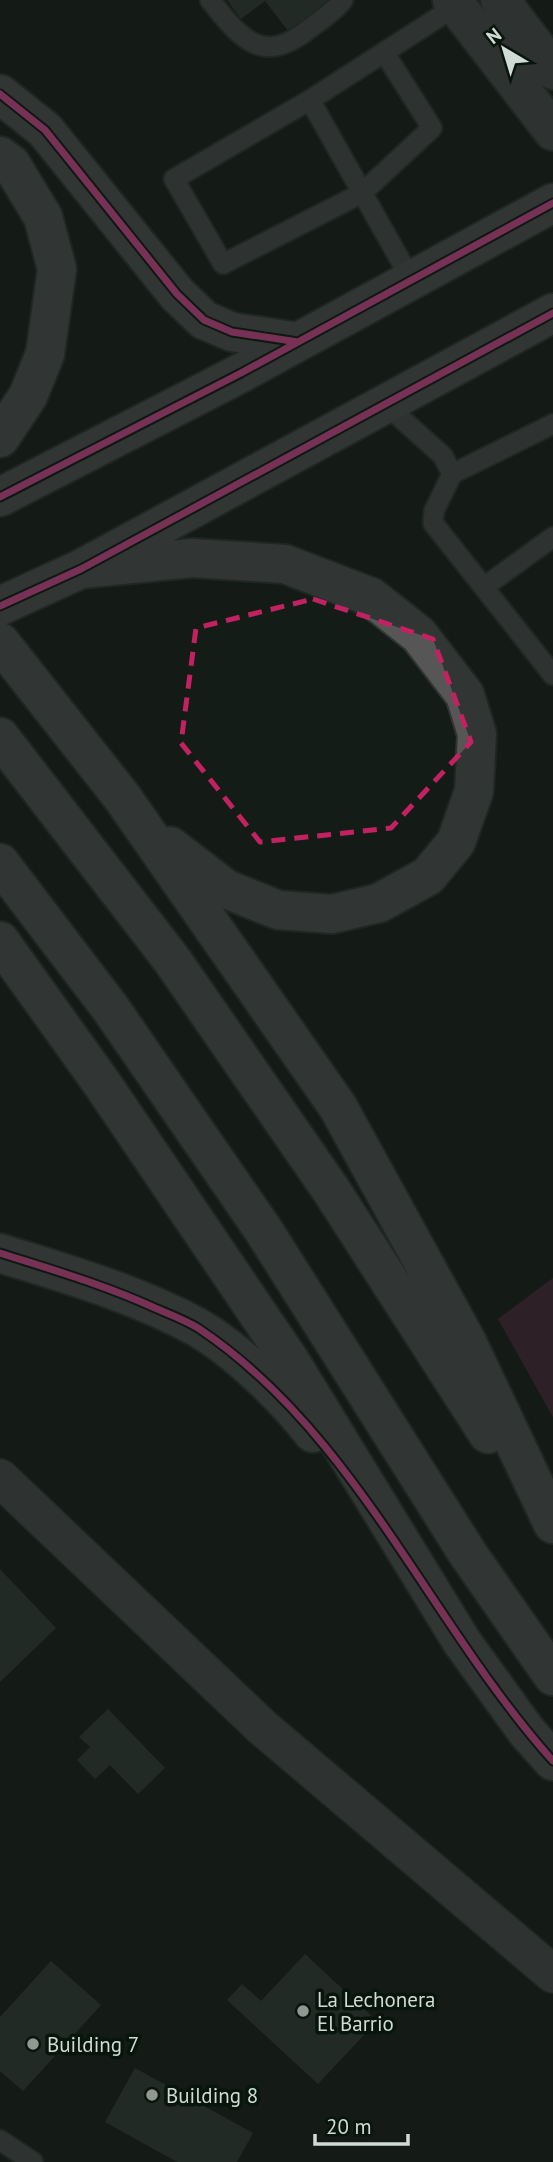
<svg xmlns="http://www.w3.org/2000/svg" width="553" height="2162" font-family="'PT Sans',sans-serif">
	<style>
		.green { fill: #4f273a }
		.building { fill: #343c38 }
		.lines { fill: none; stroke-linecap: round; stroke-linejoin: round }
		.service-casing { stroke: #2f3632; stroke-width: 23 }
		.minor-casing { stroke: #2f3632; stroke-width: 40 }
		.tertiary-casing { stroke: #2f3632; stroke-width: 42 }
		.trunk-casing { stroke: #2f3632; stroke-width: 42 }
		.service { stroke: #4f4e4e; stroke-width: 19 }
		.minor { stroke: #4f4e4e; stroke-width: 37 }
		.tertiary { stroke: #4f4e4e; stroke-width: 38 }
		.trunk { stroke: #565656; stroke-width: 38 }
		.cycleway-casing { stroke: #08150d; stroke-width: 11 }
		.cycleway { stroke: #ef4d9e; stroke-width: 7 }
		.marked { fill: none; stroke: #c32261; stroke-width: 5; stroke-dasharray: 14 9; stroke-linejoin: round }
		.poi-dot { fill: #8f9892; stroke: #08150d; stroke-width: 2.5 }
		.labels { text-anchor: middle; dominant-baseline: central; stroke-width: 7; stroke-linejoin: round; paint-order: stroke }
		.poi-label { font-size: 21px; fill: #d1dbd5; stroke: #08150d; text-anchor: start }
	</style>
	<rect width="100%" height="100%" fill="#141c17"/>
	<path class="green" d="M553,1278V1417L498,1319Z"/>
	<path class="building" d="M227,0H335L292,36L265,1L241,19Z
		M0,1569L56,1628L0,1682Z
		M108,1709L165,1768L138,1794L110,1765L95,1779L77,1760L90,1747L79,1737Z
		M305,1954L377,2021L318,2084L227,2000L242,1984L261,2001Z
		M51,1961L101,2005L23,2091L0,2071V2017Z
		M135,2068L253,2133L237,2162H177L105,2122Z"/>
	<g class="lines">
		<defs>
			<path id="service" d="M210,0C241,39 263,67 310,28C321,20 335,11 343,0
				M310,100L174,179L223,264L362,193L432,128L384,52
				M412,281L310,100L456,6
				M385,404L443,456L452,474
				M553,424L452,474L434,511L433,523L553,675
				M484,587L553,537
				M0,2140L33,2162"/>
			<path id="minor" d="M0,1478L262,1727L553,1974"/>
			<path id="tertiary" d="M452,0L553,131
				M500,0L553,70"/>
			<path id="trunk" d="M0,94L45,130L177,294L204,320L232,332L298,342
				M0,156L11,164L43,217L57,269L45,354L28,396L0,438
				M0,497L241,373L553,203
				M81,569L192,558L285,564L371,597L419,635L465,695L477,734L474,791L456,842L428,876L379,903L332,914L278,910L226,889L170,846
				M0,606L81,569L553,313
				M0,642L122,797L338,1107L467,1342L553,1524
				M0,737L172,960L331,1190L488,1434
				M0,863L111,1009L264,1231L468,1554L553,1676
				M0,941L103,1085L290,1361L462,1642L527,1732L553,1761
				M0,1253C66,1274 134,1293 195,1326C235,1348 285,1397 313,1433"/>
		</defs>
		<use href="#service" class="service-casing"/>
		<use href="#minor" class="minor-casing"/>
		<use href="#tertiary" class="tertiary-casing"/>
		<use href="#trunk" class="trunk-casing"/>
		<use href="#service" class="service"/>
		<use href="#minor" class="minor"/>
		<use href="#tertiary" class="tertiary"/>
		<use href="#trunk" class="trunk"/>
		<defs>
			<path id="cycleway" d="M0,94L45,130L177,294L204,320L232,332L298,342
				M0,497L241,373L553,203
				M0,606L81,569L553,313
				M0,1253C53,1270 105,1285 155,1308C169,1314 185,1320 198,1328C356,1433 430,1624 553,1761"/>
		</defs>
		<use href="#cycleway" class="cycleway-casing"/>
		<use href="#cycleway" class="cycleway"/>
	</g>
	<path d="M0 0H553V2162H0ZM313,599L433,639L471,742L391,828L260,842L181,743L196,628Z" fill="#141c17" fill-opacity=".55" fill-rule="evenodd"/>
	<path class="marked" d="M313,599L433,639L471,742L391,828L260,842L181,743L196,628Z"/>
	<g class="poi-dot">
		<circle cx="303" cy="2011" r="7"/>
		<circle cx="33" cy="2044" r="7"/>
		<circle cx="152" cy="2095" r="7"/>
	</g>
	<g class="labels">
		<g class="poi-label">
			<text x="317" y="1999">La Lechonera<tspan x="317" dy="24">El Barrio</tspan></text>
			<text x="47" y="2044">Building 7</text>
			<text x="166" y="2095">Building 8</text>
		</g>
	</g>
	<g transform="translate(504 49) rotate(322)" stroke="#08150d" stroke-width="5" paint-order="stroke">
	<path d="M0-5L12 26L0 18L-12 26Z" fill="#d1dbd5"/>
	<text y="-10" font-size="19" font-weight="bold" text-anchor="middle" fill="#d1dbd5">N</text>
	</g>
	<path d="M315 2134v10h93v-10" fill="none" stroke="#d1dbd5" stroke-width="3.5"/>
	<text x="326" y="2134" font-size="21" fill="#d1dbd5" stroke="#08150d" stroke-width="5" paint-order="stroke">20 m</text>
</svg>
